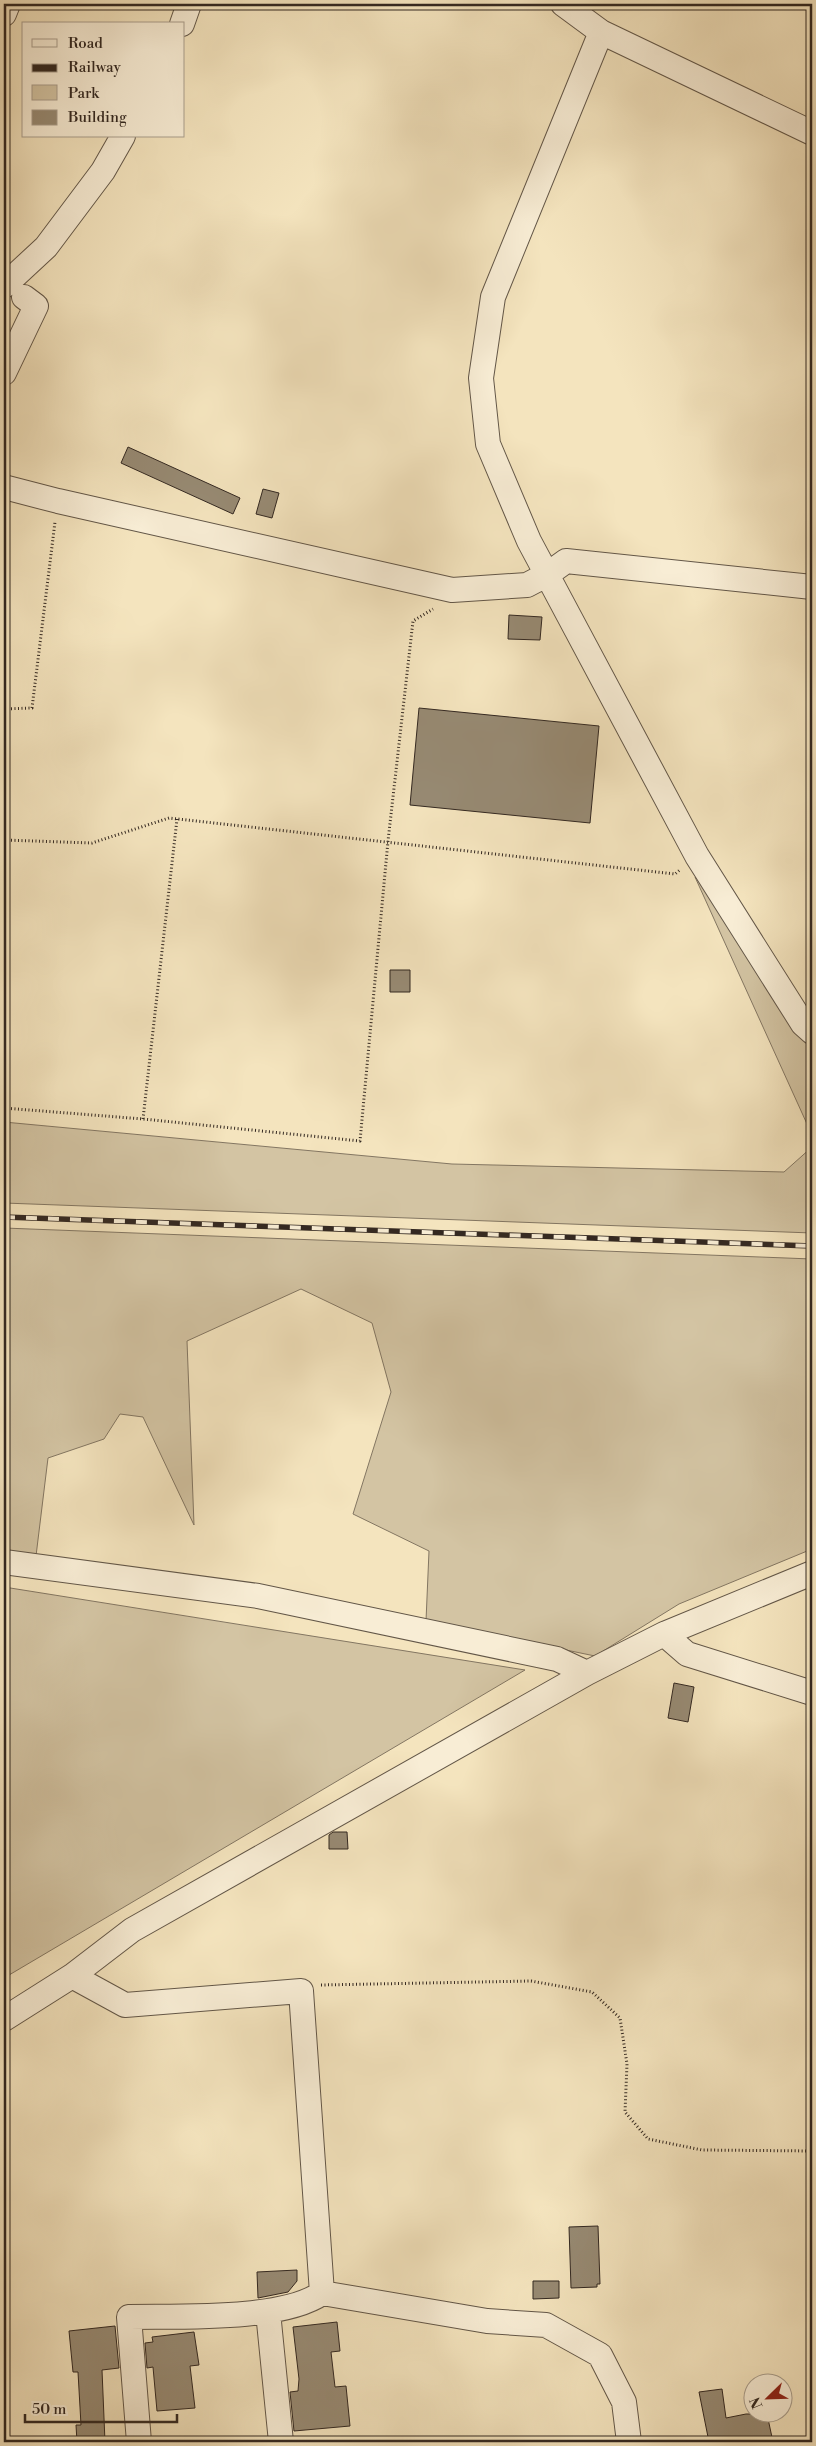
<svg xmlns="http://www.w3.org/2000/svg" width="816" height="2446" font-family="'Libre Bodoni',serif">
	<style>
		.green { fill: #d3c4a3; stroke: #837662 }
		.building { fill: #978a73; stroke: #332821 }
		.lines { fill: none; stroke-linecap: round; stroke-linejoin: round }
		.minor-casing { stroke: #635748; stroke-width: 26 }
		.path { stroke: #332821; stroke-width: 3; stroke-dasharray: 1 2.5; stroke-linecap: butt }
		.minor { stroke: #f8edd5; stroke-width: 24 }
		.rail-casing { stroke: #332821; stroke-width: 5.5 }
		.rail { stroke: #f8edd5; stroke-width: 4; stroke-dasharray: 11; stroke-linecap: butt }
	</style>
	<rect width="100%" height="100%" fill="#f4e4be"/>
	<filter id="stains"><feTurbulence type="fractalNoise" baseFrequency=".004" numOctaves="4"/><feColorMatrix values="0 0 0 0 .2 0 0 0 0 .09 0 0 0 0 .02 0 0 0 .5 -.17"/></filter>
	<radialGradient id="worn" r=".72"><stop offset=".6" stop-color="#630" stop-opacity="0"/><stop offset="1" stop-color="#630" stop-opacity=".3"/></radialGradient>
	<path class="green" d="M695,877L707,882L803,1040L812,1047V1135Z
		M4,1122L452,1164L784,1172L812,1147V1233L4,1203Z
		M4,1228L812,1259V1549L679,1604L595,1656L426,1621L429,1551L353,1514L391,1392L372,1323L301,1289L187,1341L194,1525L143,1417L120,1414L104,1439L48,1458L36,1556L4,1551Z
		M4,1587L525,1670L4,1978Z"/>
	<path class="building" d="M128,447L240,498L233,514L121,463Z
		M263,489L279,493L272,518L256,514Z
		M509,615L542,617L540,640L508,639Z
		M419,708L599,726L590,823L410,805Z
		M390,970H410V992H390Z
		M674,1683L694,1687L688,1722L668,1718Z
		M333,1832H347L348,1849H329V1835Z
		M598,2226L600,2284H597V2287L571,2288L569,2227Z
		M297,2270V2281L288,2292L258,2298L257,2272Z
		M533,2281H559V2298L533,2299Z
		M337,2322L340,2351L331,2352L335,2387L346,2386L350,2426L294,2431L290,2392L298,2391L299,2379L293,2327Z
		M115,2326L119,2368L102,2370L105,2442H77L76,2425H81L78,2372H73L69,2331Z
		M194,2332L199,2365L190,2366L195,2408L157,2411L153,2367L147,2368L145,2343L153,2342L152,2337Z
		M722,2389L726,2418L746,2414H767L773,2442H709L699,2392Z"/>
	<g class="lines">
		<defs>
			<path id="minor" d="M563,4L601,32L812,133
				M4,14L8,4
				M182,24L189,4
				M601,32L493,297L481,378L488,444L529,541L697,856L803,1024L812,1032
				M4,286L46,247L103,171L123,136
				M4,373L36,306L24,297
				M4,487L58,501L452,590L527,585L548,574L566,561L812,587
				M4,1562L258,1596L557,1659L587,1673
				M664,1634L812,1573
				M72,1976L125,2005L301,1991L322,2293
				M4,2019L72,1976L132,1930L587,1673L664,1634L687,1654L812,1693
				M268,2312L281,2442
				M139,2442L129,2317C179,2316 282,2321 322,2293L487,2321L546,2325L600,2355L624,2402L629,2442"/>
		</defs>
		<use href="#minor" class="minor-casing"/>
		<path class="path" d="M4,709L32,708L55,522
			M4,840L92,843L169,818L675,874L681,869
			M4,1108L143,1119L360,1141L388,841L413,621L433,609
			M143,1119L177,819
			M321,1985L531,1981L592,1992L620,2018L627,2064L625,2112L648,2139L702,2150L812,2151"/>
		<use href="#minor" class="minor"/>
		<defs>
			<path id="rail" d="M4,1217L812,1246"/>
		</defs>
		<use href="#rail" class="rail-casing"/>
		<use href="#rail" class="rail"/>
	</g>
	<rect width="816" height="2446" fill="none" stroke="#f4e4be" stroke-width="20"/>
	<rect x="5" y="5" width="806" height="2436" fill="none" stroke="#332821" stroke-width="2.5"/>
	<rect x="10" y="10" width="796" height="2426" fill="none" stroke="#332821"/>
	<rect x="22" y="22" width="162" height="115" fill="#f8edd5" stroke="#a99e8d"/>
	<rect x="32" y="39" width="25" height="8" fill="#f8edd5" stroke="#a99e8d"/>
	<text x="68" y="48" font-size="15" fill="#332821">Road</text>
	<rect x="32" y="64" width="25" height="8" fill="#332821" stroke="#a99e8d"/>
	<text x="68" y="72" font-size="15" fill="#332821">Railway</text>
	<rect x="32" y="85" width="25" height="15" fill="#d3c4a3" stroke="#a99e8d"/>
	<text x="68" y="98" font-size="15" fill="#332821">Park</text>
	<rect x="32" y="110" width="25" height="15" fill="#978a73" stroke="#a99e8d"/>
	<text x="68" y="122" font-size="15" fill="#332821">Building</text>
	<g transform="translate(768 2398) rotate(247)"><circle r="24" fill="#f8edd5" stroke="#a99e8d"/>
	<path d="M0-4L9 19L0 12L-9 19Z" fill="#8f2418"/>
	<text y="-8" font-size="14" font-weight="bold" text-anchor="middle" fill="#332821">N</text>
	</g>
	<path d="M25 2414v8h152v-8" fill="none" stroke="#332821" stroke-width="2.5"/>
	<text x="32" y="2414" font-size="15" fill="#332821" stroke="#f8edd5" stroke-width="4" paint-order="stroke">50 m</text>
	<rect width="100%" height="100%" filter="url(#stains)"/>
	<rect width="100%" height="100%" fill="url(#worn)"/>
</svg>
